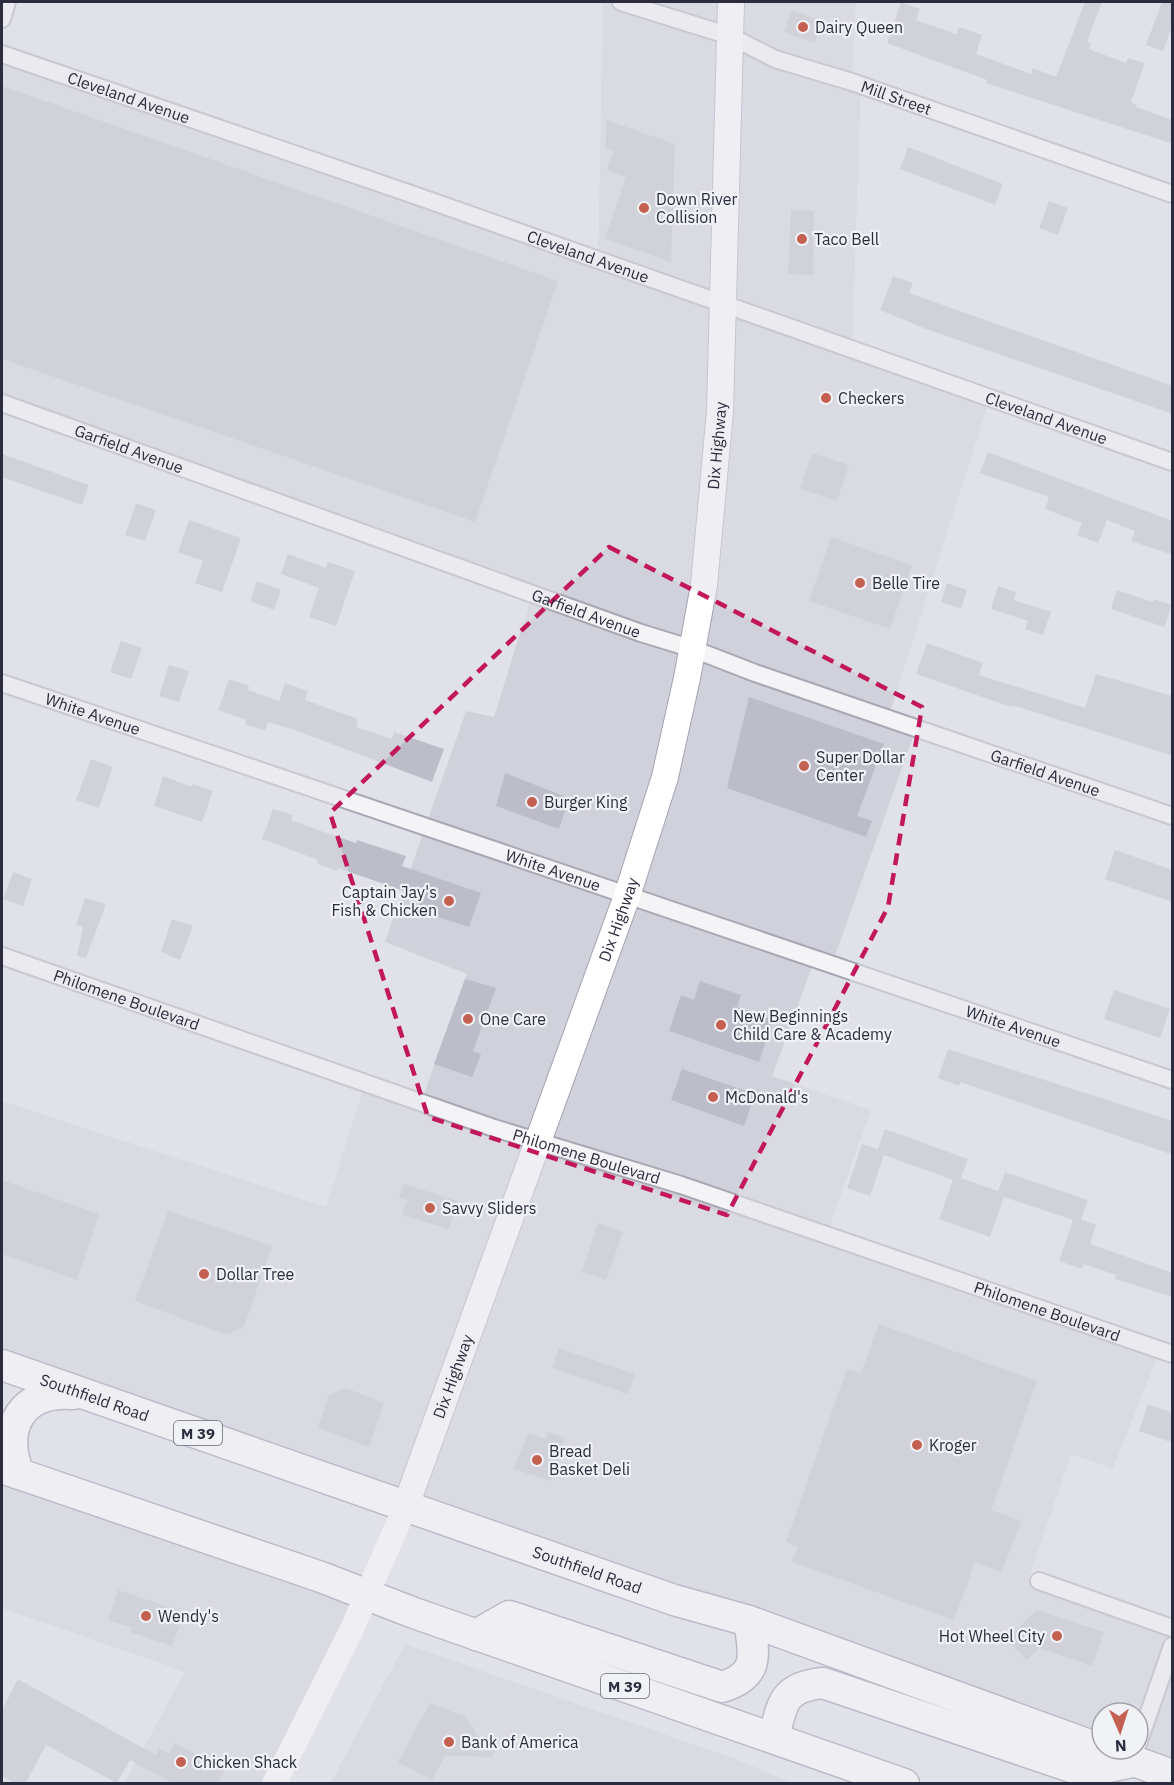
<svg xmlns="http://www.w3.org/2000/svg" width="1174" height="1785" font-family="'IBM Plex Sans',sans-serif">
	<style>
		.built { fill: #d0d1db; fill-rule: evenodd }
		.building { fill: #bcbdc8 }
		.lines { fill: none; stroke-linecap: round; stroke-linejoin: round }
		.street-casing { stroke: #a7a8b3; stroke-width: 20 }
		.primary-casing { stroke: #a2a4b4; stroke-width: 28 }
		.highway-casing { stroke: #8a8c9e; stroke-width: 33 }
		.street { stroke: #f4f4f7; stroke-width: 16 }
		.secondary { stroke: #fff; stroke-width: 24 }
		.primary { stroke: #fff; stroke-width: 26 }
		.highway { stroke: #fff; stroke-width: 30 }
		.marked { fill: none; stroke: #c2185b; stroke-width: 4.5; stroke-dasharray: 12 8; stroke-linejoin: round }
		.poi-dot { fill: #c46051; stroke: #f1f2f6; stroke-width: 2 }
		.labels { text-anchor: middle; dominant-baseline: central; stroke-width: 4.5; stroke-linejoin: round; paint-order: stroke }
		.shield { fill: #f1f2f6; stroke: #666876; stroke-width: 1.5 }
		.shield-label { font-size: 15px; font-weight: bold; fill: #2b2d3f }
		.poi-label { font-size: 16px; fill: #2b2d3f; stroke: #f1f2f6; text-anchor: start }
		.street-label { font-size: 16px; fill: #2b2d3f; stroke: #f1f2f6 }
	</style>
	<rect width="100%" height="100%" fill="#e1e2e9"/>
	<path class="built" d="M603,2H856L852,81L861,85L852,349L990,398L888,719L916,729L832,964L815,959L772,1076L871,1110L827,1234L1160,1350L1113,1469L1071,1454L1029,1578L1172,1628V1775L2,1365V1101L326,1207L365,1083L421,1102L467,974L385,942L466,711L494,717L532,594L2,403V54L598,259ZM1102,1713H1138V1749H1102Z
		M2,1468L366,1594L274,1784L124,1783L185,1672L2,1608Z
		M405,1644L733,1758L790,1782L804,1783L330,1784Z"/>
	<path class="building" d="M901,2L920,9L916,20L956,34L959,27L982,35L976,54L1031,74L1033,68L1056,77L1085,2H1102L1087,42L1091,43L1089,49L1126,63L1128,58L1145,63L1131,102L1137,105L1136,107L1173,120V144L986,83L987,80L887,43Z
		M1162,2H1173V24L1163,51L1146,45Z
		M792,10L822,21L815,43L784,32Z
		M2,86L558,281L475,522L2,359Z
		M606,120L675,144L671,262L605,239L626,177L607,170L614,151L606,149Z
		M908,147L1003,184L995,205L900,169Z
		M1049,201L1068,208L1058,235L1039,228Z
		M791,210L814,211L813,275L788,274Z
		M893,276L913,283L909,293L1173,386V414L926,329L880,310Z
		M988,452L1173,521V555L1131,541L1135,531L1107,520L1098,543L1077,535L1082,523L1045,509L1049,497L980,473Z
		M812,453L849,465L837,501L800,489Z
		M2,454L89,485L82,505L2,477Z
		M136,503L156,510L145,541L125,535Z
		M189,520L241,538L222,592L195,583L203,561L178,552Z
		M831,537L912,565L890,629L809,601Z
		M288,554L326,568L328,562L355,571L336,626L309,617L319,588L281,574Z
		M257,581L281,590L274,610L250,601Z
		M947,583L967,590L961,609L941,602Z
		M998,586L1016,592L1014,600L1051,612L1043,635L1025,629L1028,621L991,609Z
		M1117,590L1153,602L1154,599L1172,605L1164,627L1111,609Z
		M121,641L142,648L131,679L110,672Z
		M927,643L983,663L979,675L1085,708L1096,674L1173,696V756L1012,705L1011,707L916,674Z
		M169,665L189,671L179,702L159,696Z
		M229,679L249,686L248,690L279,701L285,683L308,691L305,700L358,719L356,727L392,739L394,732L444,749L432,782L295,730L268,722L265,731L245,724L246,720L218,710Z
		M749,697L884,744L857,816L872,821L866,837L727,788Z
		M91,759L113,767L99,808L76,800Z
		M505,773L569,798L559,829L496,806Z
		M163,776L192,787L193,784L213,791L202,822L154,806Z
		M273,809L293,815L291,820L321,831L356,843L357,840L406,856L402,866L481,893L469,927L416,910L421,897L338,868L337,871L317,864L318,860L262,839Z
		M1115,850L1173,870V902L1105,879Z
		M13,872L32,879L23,906L3,899Z
		M85,898L106,904L86,958L77,956L83,927L76,925Z
		M172,919L193,926L180,960L161,952Z
		M465,979L496,988L473,1051L481,1054L472,1077L434,1064Z
		M700,981L741,995L737,1007L773,1020L759,1062L669,1031L681,995L694,1000Z
		M1114,990L1170,1009L1160,1038L1104,1019Z
		M948,1049L1173,1121V1155L1016,1101L960,1082L959,1086L938,1078Z
		M682,1069L755,1094L744,1126L671,1100Z
		M885,1129L968,1159L961,1178L998,1191L1005,1172L1088,1200L1081,1219L1096,1225L1090,1244L1173,1273V1297L1115,1279L1116,1275L1084,1264L1082,1269L1059,1261L1073,1220L1004,1197L990,1237L939,1219L953,1180L884,1155L870,1196L847,1188L862,1144L878,1149Z
		M2,1180L99,1214L77,1280L2,1254Z
		M404,1184L457,1201L449,1229L402,1215L407,1200L399,1198Z
		M168,1211L272,1246L244,1327L227,1335L135,1301Z
		M598,1223L623,1232L606,1280L582,1272Z
		M879,1324L1037,1381L991,1510L1021,1521L1002,1572L975,1562L954,1620L792,1562L798,1547L786,1542L847,1369L861,1374Z
		M559,1348L635,1374L628,1394L552,1368Z
		M346,1388L384,1403L369,1447L318,1428L329,1395Z
		M1148,1404L1173,1413V1443L1139,1431Z
		M548,1432L565,1438L551,1481L513,1469L529,1433L546,1439Z
		M118,1590L184,1612L172,1646L130,1632L132,1628L108,1620Z
		M1036,1610L1104,1632L1092,1666L1039,1648L1027,1660L1007,1640Z
		M18,1679L156,1755L159,1749L169,1754L175,1743L225,1769L217,1784H174L130,1760L117,1783L46,1745L25,1784H16L2,1776V1710Z
		M430,1703L466,1717L477,1735L497,1747L492,1757L445,1756L432,1780L398,1762Z"/>
	<g class="lines">
		<defs>
			<g id="street">
				<path id="s1" d="M621,2L730,36L775,59L852,82L1172,194"/>
				<path d="M2,19L7,2"/>
				<path id="s2" d="M2,54L414,195L1172,462"/>
				<path id="s3" d="M2,403L641,633L693,649L755,673L1172,816"/>
				<path id="s4" d="M2,683L1172,1080"/>
				<path id="s5" d="M2,956L494,1128L681,1185L1172,1354"/>
				<path d="M1039,1581L1172,1628"/>
				<path d="M1138,1744L1172,1646"/>
			</g>
			<g id="primary">
				<path id="s6" d="M405,1508L627,896L665,777L687,678L704,585L720,411L731,2"/>
			</g>
			<g id="highway">
				<path id="s7" d="M2,1365L674,1600L749,1621L1172,1775"/>
				<path d="M2,1468L321,1577L414,1613L904,1784"/>
				<path d="M19,1474C0,1426 23,1390 73,1394"/>
				<path d="M476,1635L509,1616L722,1687C761,1675 754,1654 749,1621"/>
				<path d="M774,1738C782,1703 783,1687 823,1683L1086,1772L1132,1762"/>
			</g>
		</defs>
		<use href="#street" class="street-casing"/>
		<use href="#primary" class="primary-casing"/>
		<use href="#highway" class="highway-casing"/>
		<use href="#street" class="street"/>
		<path class="secondary" d="M274,1784L351,1631L405,1508"/>
		<use href="#primary" class="primary"/>
		<use href="#highway" class="highway"/>
	</g>
	<path d="M0 0H1174V1785H0ZM609,547L922,707L888,907L727,1215L428,1117L330,813Z" fill="#e1e2e9" fill-opacity=".55" fill-rule="evenodd"/>
	<path class="marked" d="M609,547L922,707L888,907L727,1215L428,1117L330,813Z"/>
	<g class="poi-dot">
		<circle cx="803" cy="27" r="6"/>
		<circle cx="644" cy="208" r="6"/>
		<circle cx="802" cy="239" r="6"/>
		<circle cx="826" cy="398" r="6"/>
		<circle cx="860" cy="583" r="6"/>
		<circle cx="804" cy="766" r="6"/>
		<circle cx="532" cy="802" r="6"/>
		<circle cx="449" cy="901" r="6"/>
		<circle cx="468" cy="1019" r="6"/>
		<circle cx="721" cy="1025" r="6"/>
		<circle cx="713" cy="1097" r="6"/>
		<circle cx="430" cy="1208" r="6"/>
		<circle cx="204" cy="1274" r="6"/>
		<circle cx="917" cy="1445" r="6"/>
		<circle cx="537" cy="1460" r="6"/>
		<circle cx="146" cy="1616" r="6"/>
		<circle cx="1057" cy="1636" r="6"/>
		<circle cx="449" cy="1742" r="6"/>
		<circle cx="181" cy="1762" r="6"/>
	</g>
	<g class="labels">
		<g class="shield">
			<rect x="174" y="1421" width="48" height="24" rx="4.5"/>
			<rect x="601" y="1674" width="48" height="24" rx="4.5"/>
		</g>
		<g class="shield-label">
			<text x="198" y="1433">M 39</text>
			<text x="625" y="1686">M 39</text>
		</g>
		<g class="poi-label">
			<text x="815" y="27">Dairy Queen</text>
			<text x="656" y="199">Down River<tspan x="656" dy="18">Collision</tspan></text>
			<text x="814" y="239">Taco Bell</text>
			<text x="838" y="398">Checkers</text>
			<text x="872" y="583">Belle Tire</text>
			<text x="816" y="757">Super Dollar<tspan x="816" dy="18">Center</tspan></text>
			<text x="544" y="802">Burger King</text>
			<text x="437" y="892" text-anchor="end">Captain Jay's<tspan x="437" dy="18">Fish &amp; Chicken</tspan></text>
			<text x="733" y="1016">New Beginnings<tspan x="733" dy="18">Child Care &amp; Academy</tspan></text>
			<text x="480" y="1019">One Care</text>
			<text x="725" y="1097">McDonald's</text>
			<text x="442" y="1208">Savvy Sliders</text>
			<text x="216" y="1274">Dollar Tree</text>
			<text x="929" y="1445">Kroger</text>
			<text x="549" y="1451">Bread<tspan x="549" dy="18">Basket Deli</tspan></text>
			<text x="158" y="1616">Wendy's</text>
			<text x="1045" y="1636" text-anchor="end">Hot Wheel City</text>
			<text x="461" y="1742">Bank of America</text>
			<text x="193" y="1762">Chicken Shack</text>
		</g>
		<g class="street-label">
			<text stroke="none"><textPath href="#s2" startOffset="134">Cleveland Avenue</textPath></text>
			<text stroke="none"><textPath href="#s1" startOffset="292">Mill Street</textPath></text>
			<text stroke="none"><textPath href="#s2" startOffset="620">Cleveland Avenue</textPath></text>
			<text stroke="none"><textPath href="#s2" startOffset="1106">Cleveland Avenue</textPath></text>
			<text stroke="none"><textPath href="#s6" startOffset="1112">Dix Highway</textPath></text>
			<text stroke="none"><textPath href="#s3" startOffset="135">Garfield Avenue</textPath></text>
			<text stroke="none"><textPath href="#s3" startOffset="621">Garfield Avenue</textPath></text>
			<text stroke="none"><textPath href="#s4" startOffset="96">White Avenue</textPath></text>
			<text stroke="none"><textPath href="#s3" startOffset="1107">Garfield Avenue</textPath></text>
			<text stroke="none"><textPath href="#s4" startOffset="582">White Avenue</textPath></text>
			<text stroke="none"><textPath href="#s6" startOffset="626">Dix Highway</textPath></text>
			<text stroke="none"><textPath href="#s5" startOffset="132">Philomene Boulevard</textPath></text>
			<text stroke="none"><textPath href="#s4" startOffset="1068">White Avenue</textPath></text>
			<text stroke="none"><textPath href="#s5" startOffset="618">Philomene Boulevard</textPath></text>
			<text stroke="none"><textPath href="#s5" startOffset="1104">Philomene Boulevard</textPath></text>
			<text stroke="none"><textPath href="#s6" startOffset="140">Dix Highway</textPath></text>
			<text stroke="none"><textPath href="#s7" startOffset="98">Southfield Road</textPath></text>
			<text stroke="none"><textPath href="#s7" startOffset="620">Southfield Road</textPath></text>
		</g>
	</g>
	<rect width="1174" height="1785" fill="none" stroke="#2b2d3f" stroke-width="6"/>
	<g transform="translate(1120 1731) rotate(177)"><circle r="28" fill="#f1f2f6" stroke="#a2a3ad" stroke-width="1.5"/>
	<path d="M0-4.5L10 22L0 15L-10 22Z" fill="#c46051"/>
	<text y="-9" font-size="16" font-weight="bold" text-anchor="middle" fill="#2b2d3f">N</text>
	</g>
</svg>
